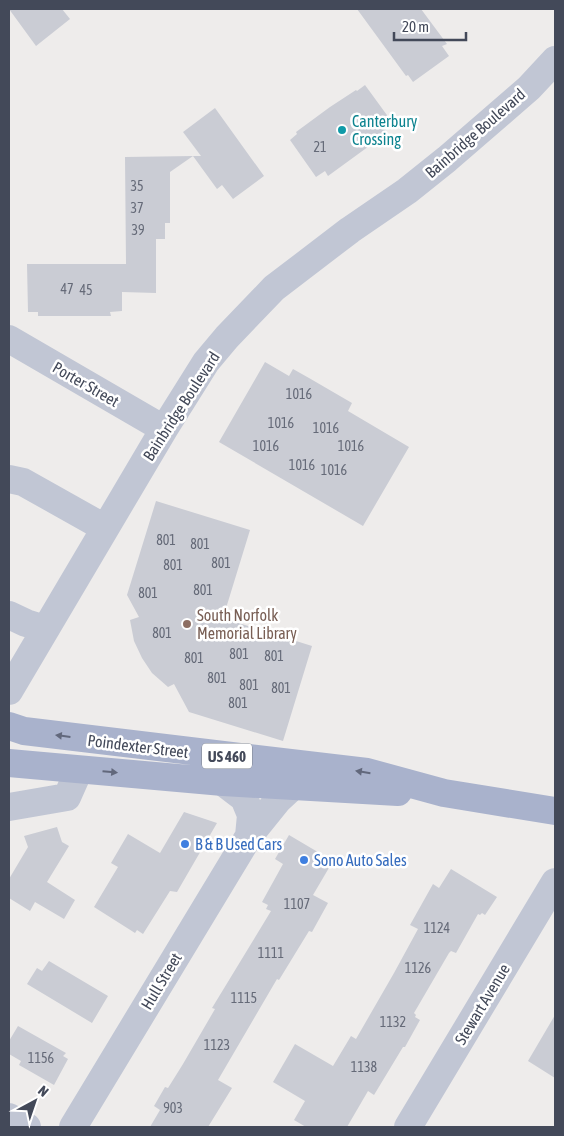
<svg xmlns="http://www.w3.org/2000/svg" width="564" height="1136" font-family="'Asap Condensed',sans-serif">
	<style>
		.building { fill: #caccd4 }
		.lines { fill: none; stroke-linecap: round; stroke-linejoin: round }
		.minor { stroke: #c1c6d4; stroke-width: 28 }
		.major { stroke: #a9b2cc; stroke-width: 28 }
		.oneway { fill: #62687c }
		.culture-dot { fill: #0f9aa8; stroke: #fff; stroke-width: 2 }
		.education-dot { fill: #8d6e63; stroke: #fff; stroke-width: 2 }
		.shop-dot { fill: #3f7fe0; stroke: #fff; stroke-width: 2 }
		.labels { text-anchor: middle; dominant-baseline: central; stroke-width: 5; stroke-linejoin: round; paint-order: stroke }
		.number-label { font-size: 14px; fill: #656a78 }
		.shield { fill: #fff; stroke: #7b808b; stroke-width: 1 }
		.shield-label { font-size: 15px; font-weight: bold; fill: #434959 }
		.culture-label { font-size: 16px; fill: #0d838f; stroke: #fff; text-anchor: start }
		.street-label { font-size: 16px; fill: #434959; stroke: #fff }
		.education-label { font-size: 16px; fill: #785e54; stroke: #fff; text-anchor: start }
		.shop-label { font-size: 16px; fill: #366cbe; stroke: #fff; text-anchor: start }
	</style>
	<rect width="100%" height="100%" fill="#eeeceb"/>
	<path class="building" d="M9,9H62L70,19L36,46Z
		M357,9H421L447,44L442,46L449,56L413,82L408,75L406,76Z
		M365,85L392,122L383,128L387,133L328,176L325,171L316,177L290,140L297,134L296,132L330,107L356,90L357,91Z
		M215,108L264,176L233,199L222,185L217,189L193,156H201L183,132Z
		M193,156L170,172V223H165V239H156V293L122,292V311L110,312L111,316H38V312H28L27,264H126L125,157Z
		M265,362L289,376L293,369L309,378L352,403L348,411L409,447L363,526L219,442Z
		M156,501L250,530L223,618L312,646L283,741L189,712L174,684L168,687L152,673L142,658L134,641L130,620L139,617L127,595Z
		M184,812L217,823L177,892L170,891L143,934L137,930L135,933L94,907L118,867L111,863L128,834L160,853Z
		M57,827L62,842L69,846L47,882L75,900L64,919L35,902L30,911L9,898V879L28,847L24,836Z
		M289,835L333,861L313,895L328,903L312,932L309,931L279,980L277,979L218,1080L232,1088L208,1127H150L160,1110L154,1106L165,1087L168,1088L183,1064L215,1009L212,1008L271,911L266,909L268,905L262,902L283,864L275,859Z
		M451,869L497,897L485,915L482,913L480,915L478,914L456,953L451,951L449,953L414,1013L416,1015L415,1017L420,1020L405,1047H403L374,1095L368,1091L347,1127H306L294,1120L305,1101L273,1082L295,1044L333,1066L351,1036L356,1039L394,973L418,929L410,925L433,884L439,888Z
		M49,961L108,996L92,1023L27,984L37,968L42,971Z
		M555,1015V1078L528,1061Z
		M18,1026L66,1053L63,1056L68,1059L54,1085L19,1065L21,1061L9,1054V1041Z"/>
	<g class="lines">
		<path class="minor" d="M9,339L164,429
			M9,479L23,482L105,528
			M9,615L26,623L45,629
			M9,691L164,429L206,362L227,337L274,288L350,230L407,191L447,159L529,88L555,60
			M223,782L244,798L251,815L249,836
			M9,807L67,797L79,770
			M9,1117L27,1127
			M73,1127L249,836L278,800L292,787
			M408,1127L555,882"/>
		<path class="major" d="M9,726L24,731L367,772L444,793L555,811
			M9,763L223,782L398,792"/>
	</g>
	<defs><path id="oneway-solid" d="M-6-.8H1V-3.2L6.5 0L1 3.2V.8H-6Z" transform="scale(1.25)"/></defs>
	<g class="oneway">
		<use href="#oneway-solid" transform="translate(63 736) rotate(-173)"/>
		<use href="#oneway-solid" transform="translate(110 772) rotate(5)"/>
		<use href="#oneway-solid" transform="translate(363 772) rotate(-171)"/>
	</g>
	<circle class="culture-dot" cx="342" cy="130" r="5"/>
	<circle class="education-dot" cx="187" cy="624" r="5"/>
	<g class="shop-dot">
		<circle cx="185" cy="844" r="5"/>
		<circle cx="304" cy="860" r="5"/>
	</g>
	<g class="labels">
		<g class="number-label">
			<text x="320" y="147">21</text>
			<text x="137" y="186">35</text>
			<text x="137" y="208">37</text>
			<text x="138" y="230">39</text>
			<text x="67" y="289">47</text>
			<text x="86" y="290">45</text>
			<text x="299" y="394">1016</text>
			<text x="281" y="423">1016</text>
			<text x="326" y="428">1016</text>
			<text x="266" y="446">1016</text>
			<text x="351" y="446">1016</text>
			<text x="302" y="465">1016</text>
			<text x="334" y="470">1016</text>
			<text x="166" y="540">801</text>
			<text x="200" y="544">801</text>
			<text x="221" y="563">801</text>
			<text x="173" y="565">801</text>
			<text x="203" y="590">801</text>
			<text x="148" y="593">801</text>
			<text x="162" y="633">801</text>
			<text x="239" y="654">801</text>
			<text x="274" y="656">801</text>
			<text x="194" y="658">801</text>
			<text x="217" y="678">801</text>
			<text x="249" y="685">801</text>
			<text x="281" y="688">801</text>
			<text x="238" y="703">801</text>
			<text x="297" y="904">1107</text>
			<text x="437" y="928">1124</text>
			<text x="271" y="953">1111</text>
			<text x="418" y="968">1126</text>
			<text x="244" y="998">1115</text>
			<text x="393" y="1022">1132</text>
			<text x="217" y="1045">1123</text>
			<text x="41" y="1058">1156</text>
			<text x="364" y="1067">1138</text>
			<text x="173" y="1108">903</text>
		</g>
		<rect class="shield" x="202" y="743.5" width="50" height="25" rx="4"/>
		<g class="shield-label">
			<text x="227" y="756">US 460</text>
		</g>
		<g class="culture-label">
			<text x="352" y="121">Canterbury<tspan x="352" dy="18">Crossing</tspan></text>
		</g>
		<g class="street-label">
			<text transform="translate(475 133) rotate(-41)">Bainbridge Boulevard</text>
			<text transform="translate(86 384) rotate(30)">Porter Street</text>
			<text transform="translate(181 406) rotate(-57)">Bainbridge Boulevard</text>
			<text transform="translate(138 746) rotate(7)">Poindexter Street</text>
			<text transform="translate(161 981) rotate(-59)">Hull Street</text>
			<text transform="translate(482 1004) rotate(-59)">Stewart Avenue</text>
		</g>
		<g class="education-label">
			<text x="197" y="615">South Norfolk<tspan x="197" dy="18">Memorial Library</tspan></text>
		</g>
		<g class="shop-label">
			<text x="195" y="844">B &amp; B Used Cars</text>
			<text x="314" y="860">Sono Auto Sales</text>
		</g>
	</g>
	<rect width="564" height="1136" fill="none" stroke="#434959" stroke-width="20"/>
	<g transform="translate(35 1101) rotate(40)" stroke="#ffffff" stroke-width="4" paint-order="stroke">
	<path d="M0-4L9 19L0 12L-9 19Z" fill="#434959"/>
	<text y="-8" font-size="14" font-weight="bold" text-anchor="middle" fill="#434959">N</text>
	</g>
	<path d="M394 32v8h72v-8" fill="none" stroke="#434959" stroke-width="2.5"/>
	<text x="402" y="32" font-size="15" fill="#434959" stroke="#ffffff" stroke-width="4" paint-order="stroke">20 m</text>
</svg>
